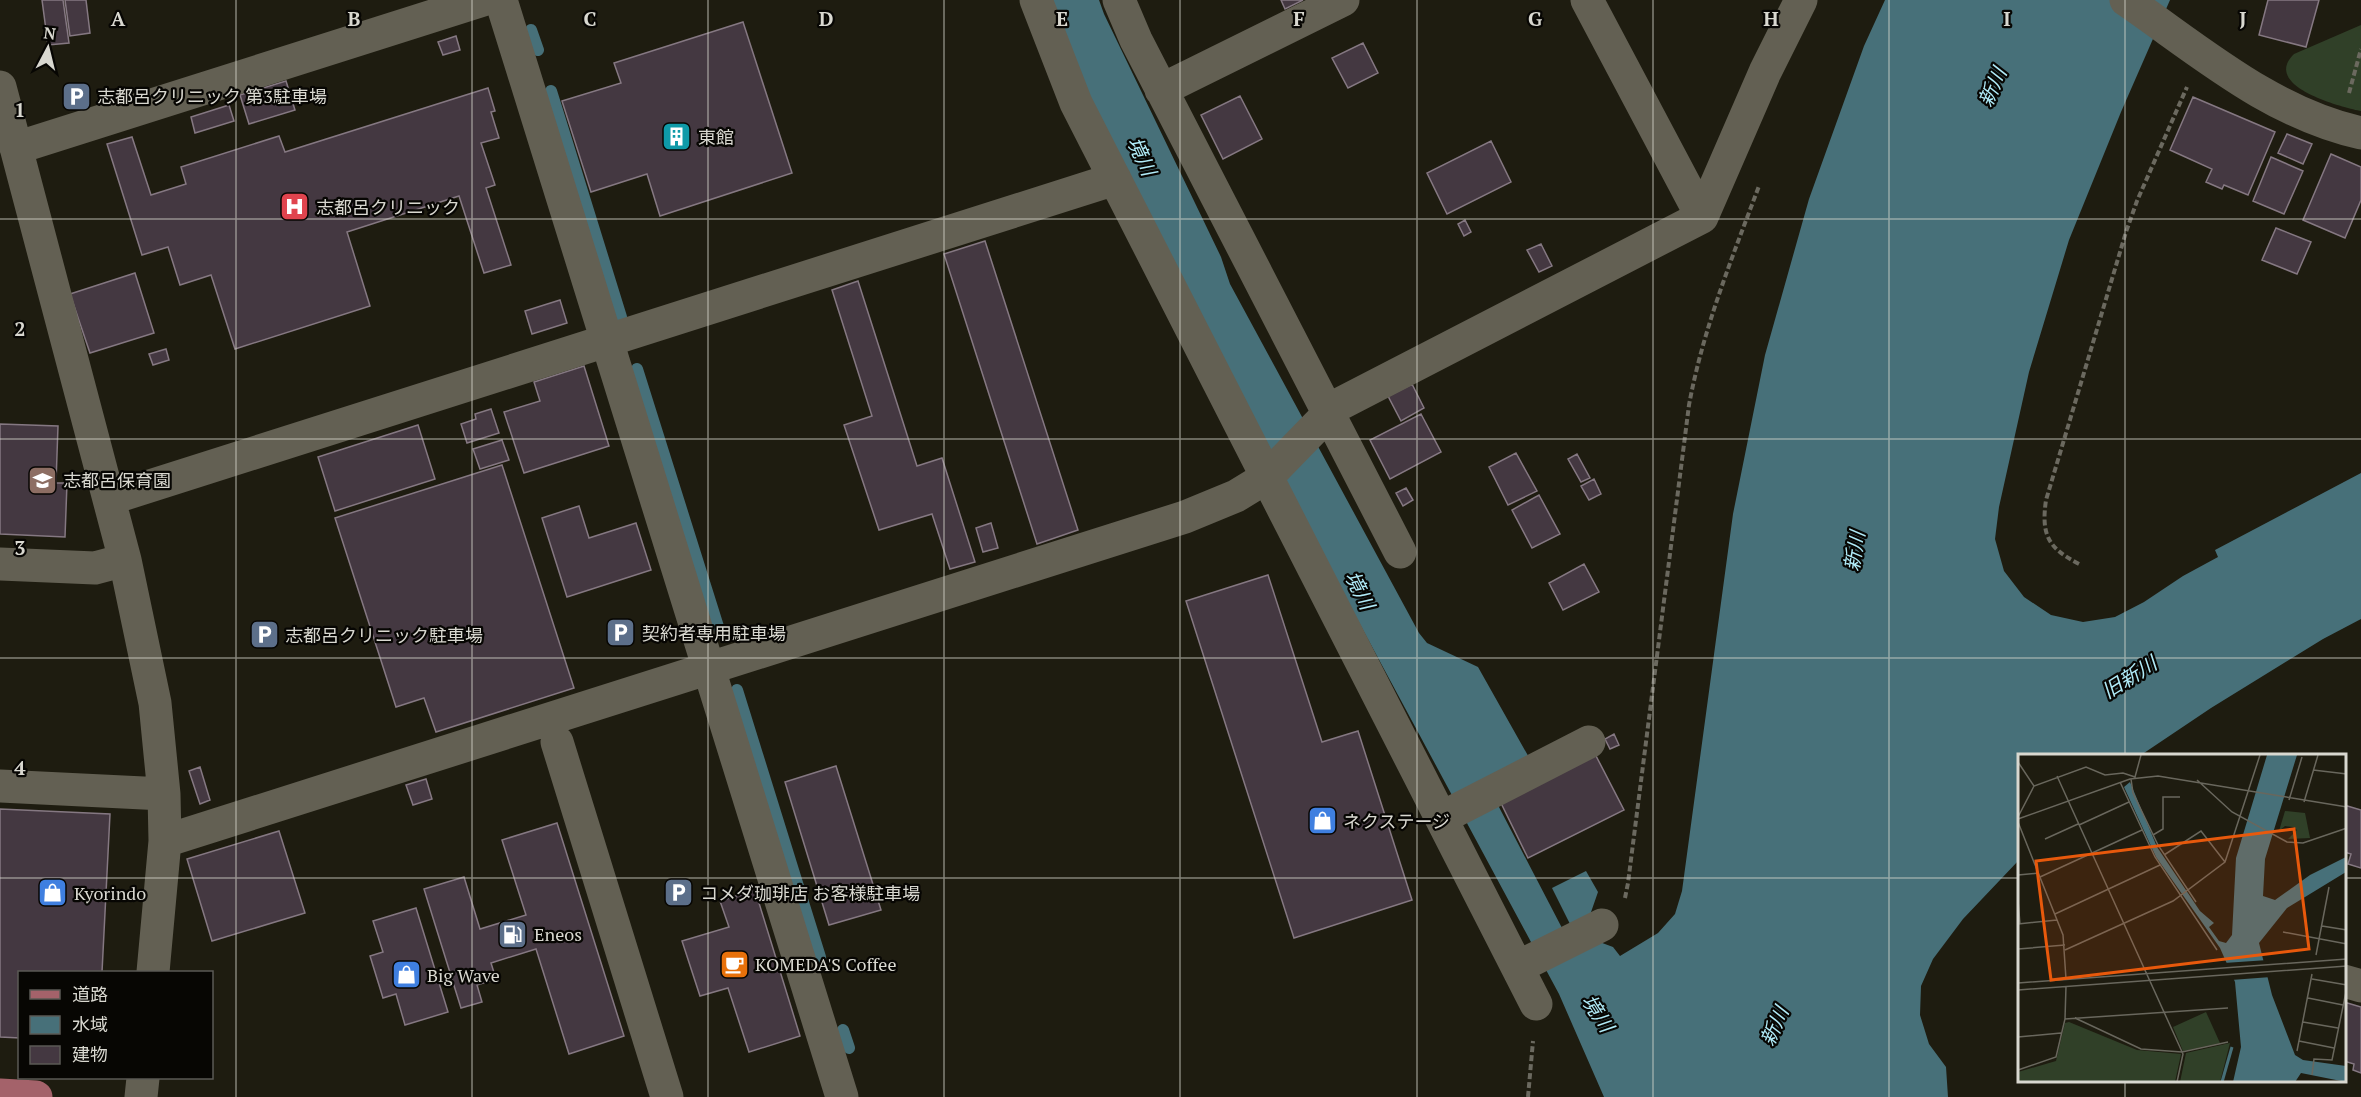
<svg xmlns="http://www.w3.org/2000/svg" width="2361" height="1097" font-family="'PT Serif','Noto Sans JP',serif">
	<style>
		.green { fill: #304028 }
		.water { fill: #477079 }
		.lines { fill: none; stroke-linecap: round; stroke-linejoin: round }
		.stream { stroke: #477079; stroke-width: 12 }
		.building { fill: #443841; stroke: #857882; stroke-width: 1.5 }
		.path { stroke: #6b695f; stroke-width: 4; stroke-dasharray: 6 3; stroke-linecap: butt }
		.minor { stroke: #636053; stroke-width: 33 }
		.major { stroke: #a4626a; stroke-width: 33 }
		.grid { fill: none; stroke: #d9d8d0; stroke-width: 1.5; stroke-opacity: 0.55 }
		.labels { text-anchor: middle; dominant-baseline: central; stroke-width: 4.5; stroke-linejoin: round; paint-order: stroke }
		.poi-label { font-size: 18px; fill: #d9d8d0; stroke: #070603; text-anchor: start }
		.water-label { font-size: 20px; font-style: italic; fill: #b1ecf9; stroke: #070603 }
		.inset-river { fill: none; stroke: #477079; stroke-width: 3 }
		.inset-road { fill: none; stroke: #69675d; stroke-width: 1.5 }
		.view { fill: #e8590c; fill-opacity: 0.15; stroke: #e8590c; stroke-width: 3 }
		.inset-edge { fill: none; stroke: #d9d8d0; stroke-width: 3 }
		.grid-label { font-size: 20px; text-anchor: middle; font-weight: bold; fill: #d9d8d0; stroke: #070603; stroke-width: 4.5; stroke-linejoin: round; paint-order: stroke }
	</style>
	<rect width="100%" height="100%" fill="#1e1c10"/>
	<path class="green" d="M2361,25V111C2341,107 2261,86 2294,54Z"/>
	<path class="water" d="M1048,0H1099L1104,14L1221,257L1230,284L1419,633L1427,643L1478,667L1531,761L1487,784L1562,928L1613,947L1620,956L1658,933L1675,914L1682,891L1733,514L1765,355L1809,199L1864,46L1885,0H2170L2121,112L2069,240L2029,372L1999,507L1995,539L2004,571L2024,597L2051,615L2083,622L2115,617L2144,602L2183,576L2218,557L2215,550L2361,473V619L2323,639L2211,708L2141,755H2019V860L1963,919L1933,959L1921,986L1920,1015L1929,1044L1946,1067L1948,1097H1604L1559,994L1286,487L1087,97Z
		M1586,871L1598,892L1590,915L1570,924L1552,888Z"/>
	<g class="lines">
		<path class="stream" d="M531,30L538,50
			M551,91L621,317
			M637,369L720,633
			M737,690L820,957
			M843,1030L849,1048"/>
	</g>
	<path class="building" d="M42,0H63L69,43L48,45Z
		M65,0H86L90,33L70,36Z
		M1281,0H1303L1285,9Z
		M2268,0H2319L2306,47L2259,35Z
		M743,22L792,173L660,216L647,174L591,192L562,101L621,83L614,63Z
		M456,36L460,50L443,55L438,42Z
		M1363,43L1378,73L1348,88L1332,58Z
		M286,81L295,110L249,124L240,95Z
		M488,88L495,111L491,112L499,138L481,143L495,185L486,188L511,265L484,273L459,196L347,232L370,306L235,349L211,275L180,285L168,247L142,255L107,144L132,137L151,195L186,184L181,167L279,136L285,152Z
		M1240,96L1262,139L1223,159L1201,115Z
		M2193,97L2275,132L2248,195L2224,185L2222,189L2206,182L2212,169L2170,150Z
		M229,105L234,121L195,133L191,117Z
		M2287,134L2312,144L2303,164L2278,153Z
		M1491,141L1511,182L1447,214L1427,173Z
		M2331,154L2361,167V200L2345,238L2303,220Z
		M2271,157L2303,171L2284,214L2253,201Z
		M1465,220L1471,232L1464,236L1458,224Z
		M2276,228L2311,242L2297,274L2262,260Z
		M985,241L1078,530L1037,544L944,254Z
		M1541,244L1552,266L1539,272L1527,250Z
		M135,273L154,333L90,353L70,294Z
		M858,281L917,466L942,458L975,562L950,569L932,514L879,530L844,425L872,416L832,290Z
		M560,300L567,323L532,334L525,311Z
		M166,349L169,360L153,365L149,354Z
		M584,366L609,446L524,473L504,412L540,401L534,382Z
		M1412,384L1424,408L1401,421L1388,396Z
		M491,409L499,433L467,443L461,424L476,419L475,414Z
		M1421,414L1441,452L1390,479L1370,440Z
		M0,424L58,426L56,483H67L65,537L0,534Z
		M418,425L435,479L335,511L318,457Z
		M502,440L509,460L480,469L473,449Z
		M1516,453L1537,491L1508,505L1489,467Z
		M1577,454L1590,478L1581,482L1568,459Z
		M502,465L574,688L436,732L424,698L396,707L335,518Z
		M1594,479L1601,494L1589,500L1581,486Z
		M1406,488L1413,500L1403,506L1396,493Z
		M1539,495L1560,534L1532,548L1512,510Z
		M579,506L589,538L636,523L651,570L567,597L542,518Z
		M991,523L998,548L983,552L976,528Z
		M1584,564L1599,592L1563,610L1549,583Z
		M1268,575L1322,742L1358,731L1412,900L1294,938L1186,601Z
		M1614,734L1619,745L1610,749L1605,739Z
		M1594,752L1624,810L1528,858L1499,799Z
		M836,766L881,910L829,925L785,782Z
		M200,767L210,800L200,804L189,771Z
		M426,779L432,799L413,805L406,785Z
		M2344,805L2361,810V868L2348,864L2351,854L2344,852Z
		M0,809L110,814L102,972H20V1038L0,1037Z
		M557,823L624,1036L569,1054L536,949L491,963L496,979L477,985L482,1002L461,1008L424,889L464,877L480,929L526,915L502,840Z
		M279,831L305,913L212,941L187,859Z
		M755,890L800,1036L749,1052L728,988L700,996L682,941L729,927L720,901Z
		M416,908L448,1012L405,1025L396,994L383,998L370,956L383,952L373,921Z
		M2344,1002L2361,1007V1073L2353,1070L2354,1064L2344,1061Z"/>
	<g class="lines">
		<path class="path" d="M2349,93L2361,49
			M2079,564C2048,548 2041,535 2046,500L2126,232L2137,201L2187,87
			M1625,898L1628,883L1689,405C1703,329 1732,258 1759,186
			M1528,1097L1533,1041"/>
		<path class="minor" d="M501,0L842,1097
			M1036,0L1076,103L1536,1004
			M1119,0L1136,40L1400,552
			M1587,0L1702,217
			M2126,0C2200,51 2271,113 2361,133
			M0,87L125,560L155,703L164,794L165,841L153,972
			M1161,90L1343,0
			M16,148L483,0
			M109,499L1115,179
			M0,564L95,568L125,560
			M557,742L667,1097
			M0,786L164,794
			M1441,818L1589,742
			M165,841L1185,517L1236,496L1267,477L1336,406L1702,217L1765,72L1801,0
			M1518,967L1602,925
			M2344,981L2361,986
			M141,1097L143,1078"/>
		<path class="major" d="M0,1095L36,1097"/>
	</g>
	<path class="grid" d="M236,0V1097M472,0V1097M708,0V1097M944,0V1097M1180,0V1097M1417,0V1097M1653,0V1097M1889,0V1097M2125,0V755M0,219H2361M0,439H2361M0,658H2361M0,878H2019M2344,878H2361M2125,1080V1097"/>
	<defs>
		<symbol id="parking-square" viewBox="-11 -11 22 22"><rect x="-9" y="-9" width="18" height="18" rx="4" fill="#5c6f8a" stroke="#070603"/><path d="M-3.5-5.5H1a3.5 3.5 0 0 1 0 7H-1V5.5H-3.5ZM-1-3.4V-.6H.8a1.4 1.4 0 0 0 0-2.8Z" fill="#fff"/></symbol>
		<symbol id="building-square" viewBox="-11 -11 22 22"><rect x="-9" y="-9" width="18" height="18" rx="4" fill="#0f9aa8" stroke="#070603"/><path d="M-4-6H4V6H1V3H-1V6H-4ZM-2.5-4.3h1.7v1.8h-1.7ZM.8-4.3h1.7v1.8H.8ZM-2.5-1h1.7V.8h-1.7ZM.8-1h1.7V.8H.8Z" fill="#fff"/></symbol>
		<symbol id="hospital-square" viewBox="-11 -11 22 22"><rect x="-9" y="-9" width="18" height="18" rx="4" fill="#e0444e" stroke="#070603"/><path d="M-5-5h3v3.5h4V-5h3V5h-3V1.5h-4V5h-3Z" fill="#fff"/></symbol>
		<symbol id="school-square" viewBox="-11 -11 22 22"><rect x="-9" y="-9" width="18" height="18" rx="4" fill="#8d6e63" stroke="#070603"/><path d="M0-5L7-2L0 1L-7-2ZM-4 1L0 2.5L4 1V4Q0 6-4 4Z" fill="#fff"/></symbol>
		<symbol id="shop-square" viewBox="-11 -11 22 22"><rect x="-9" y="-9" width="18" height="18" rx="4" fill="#3f7fe0" stroke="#070603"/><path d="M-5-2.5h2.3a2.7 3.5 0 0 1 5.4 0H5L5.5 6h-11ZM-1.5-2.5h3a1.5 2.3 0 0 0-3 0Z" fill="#fff"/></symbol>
		<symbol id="fuel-square" viewBox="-11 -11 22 22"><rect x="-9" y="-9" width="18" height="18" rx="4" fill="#5c6f8a" stroke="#070603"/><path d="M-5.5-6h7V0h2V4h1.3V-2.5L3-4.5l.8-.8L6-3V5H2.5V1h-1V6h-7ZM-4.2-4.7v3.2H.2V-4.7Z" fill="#fff"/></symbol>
		<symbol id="cafe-square" viewBox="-11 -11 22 22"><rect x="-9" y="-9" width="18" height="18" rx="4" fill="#e8710a" stroke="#070603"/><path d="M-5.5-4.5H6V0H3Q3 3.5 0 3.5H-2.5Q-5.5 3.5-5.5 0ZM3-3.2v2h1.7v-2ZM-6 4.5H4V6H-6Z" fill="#fff"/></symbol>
	</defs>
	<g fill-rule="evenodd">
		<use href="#parking-square" x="60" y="80" width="33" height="33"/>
		<use href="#building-square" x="660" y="120" width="33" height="33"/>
		<use href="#hospital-square" x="278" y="190" width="33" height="33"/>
		<use href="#school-square" x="26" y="464" width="33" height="33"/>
		<use href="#parking-square" x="604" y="616" width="33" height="33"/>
		<use href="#parking-square" x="248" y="618" width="33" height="33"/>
		<use href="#shop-square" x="1306" y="804" width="33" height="33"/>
		<use href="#shop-square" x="36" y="876" width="33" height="33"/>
		<use href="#parking-square" x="662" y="876" width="33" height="33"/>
		<use href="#fuel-square" x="496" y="918" width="33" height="33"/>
		<use href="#cafe-square" x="718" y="948" width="33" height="33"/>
		<use href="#shop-square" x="390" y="958" width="33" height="33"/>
	</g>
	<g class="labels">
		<g class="poi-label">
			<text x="97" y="96">志都呂クリニック 第3駐車場</text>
			<text x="698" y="137">東館</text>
			<text x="316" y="207">志都呂クリニック</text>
			<text x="63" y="480">志都呂保育園</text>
			<text x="642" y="633">契約者専用駐車場</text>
			<text x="285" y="635">志都呂クリニック駐車場</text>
			<text x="1343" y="821">ネクステージ</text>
			<text x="74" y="893">Kyorindo</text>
			<text x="700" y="893">コメダ珈琲店 お客様駐車場</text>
			<text x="534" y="934">Eneos</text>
			<text x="755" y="964">KOMEDA'S Coffee</text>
			<text x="427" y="975">Big Wave</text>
		</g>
		<g class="water-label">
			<text transform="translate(1992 87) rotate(-66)">新川</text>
			<text transform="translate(1142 156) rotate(65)">境川</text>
			<text transform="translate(1854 551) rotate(-81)">新川</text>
			<text transform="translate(1360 590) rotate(63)">境川</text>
			<text transform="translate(2129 677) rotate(-32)">旧新川</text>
			<text transform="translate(1598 1013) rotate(57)">境川</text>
			<text transform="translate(1774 1026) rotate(-66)">新川</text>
		</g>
	</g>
	<g transform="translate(2018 754)">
		<rect width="328" height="328" fill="#1e1c10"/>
		<path d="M267,57L287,59L292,84L270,85L279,76L275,73L267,72L261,77ZM188,258L202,289L165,297L155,273ZM51,268L119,296L163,300L157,328H0V318L38,307L47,269ZM212,289L202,328H162L168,299Z" fill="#304028"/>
		<path d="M249,1H279L247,105L245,142L257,146L292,121L328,103V118L269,154L241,189L254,241L277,301L285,306L328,312V328L283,319L277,328H215L223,293L217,228L202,194L138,103L106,33L112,28L139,93L182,157L196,169L191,173L201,187L208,189L214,181L218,104Z" fill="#477079"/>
		<path d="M250,206L253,223L213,226L206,209Z" fill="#1e1c10"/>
		<path class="inset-river" d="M204,328L214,293"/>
		<path class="inset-road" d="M0,8L16,32M295,16L329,20M39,22L165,300L159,328M113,25L115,39L140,91L178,148M179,26L214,58L269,88L285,89L329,74M102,28L137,103L199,196M271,46L284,3M286,48L300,1M0,63L16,32L68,13L87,21L105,19L117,23L123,1M0,65L112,25L140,22L329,53M0,68L45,181L48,225M61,71L111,48M135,81L145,75V43H162M27,85L60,70M146,101L183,77L207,108M0,121L21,119M22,123L124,76M0,146L2,170M37,160L142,111M0,170L39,166M304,172L329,176M265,178L329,190M0,195L47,191M47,196L155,147L207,108L242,1M298,201L311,133M294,225L329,231M0,229L329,205M0,236L329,212M290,244L325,251M57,264L123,295L164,298L210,288M47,265L210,254M285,268L320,274M0,283L43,279M281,287L316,294M279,297L294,220M0,316L38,303L47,265L48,232M294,321L296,305L314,306L329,233"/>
		<path class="view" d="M276,75L291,195L33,226L18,107Z"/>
		<rect width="328" height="328" class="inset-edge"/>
	</g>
	<g class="grid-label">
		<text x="118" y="26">A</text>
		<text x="354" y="26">B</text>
		<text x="590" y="26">C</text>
		<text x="826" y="26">D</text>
		<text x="1062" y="26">E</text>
		<text x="1299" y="26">F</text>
		<text x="1535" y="26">G</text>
		<text x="1771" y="26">H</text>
		<text x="2007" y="26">I</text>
		<text x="2243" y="26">J</text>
		<text x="20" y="117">1</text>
		<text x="20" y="336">2</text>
		<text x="20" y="555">3</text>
		<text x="20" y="775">4</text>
	</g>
	<rect x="18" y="971" width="195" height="108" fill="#070603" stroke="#5b5a55" stroke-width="1.5"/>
	<rect x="30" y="990" width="30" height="9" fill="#a4626a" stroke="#5b5a55" stroke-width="1.5"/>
	<text x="72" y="1001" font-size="18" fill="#d9d8d0">道路</text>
	<rect x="30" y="1016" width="30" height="18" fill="#477079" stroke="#5b5a55" stroke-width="1.5"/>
	<text x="72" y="1031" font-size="18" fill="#d9d8d0">水域</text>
	<rect x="30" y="1046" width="30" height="18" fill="#443841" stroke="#5b5a55" stroke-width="1.5"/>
	<text x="72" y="1061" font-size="18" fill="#d9d8d0">建物</text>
	<g transform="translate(48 48) rotate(7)" stroke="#070603" stroke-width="4.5" paint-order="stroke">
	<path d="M0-4.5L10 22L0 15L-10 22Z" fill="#d9d8d0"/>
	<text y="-9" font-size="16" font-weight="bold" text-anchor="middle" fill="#d9d8d0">N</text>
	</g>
</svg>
